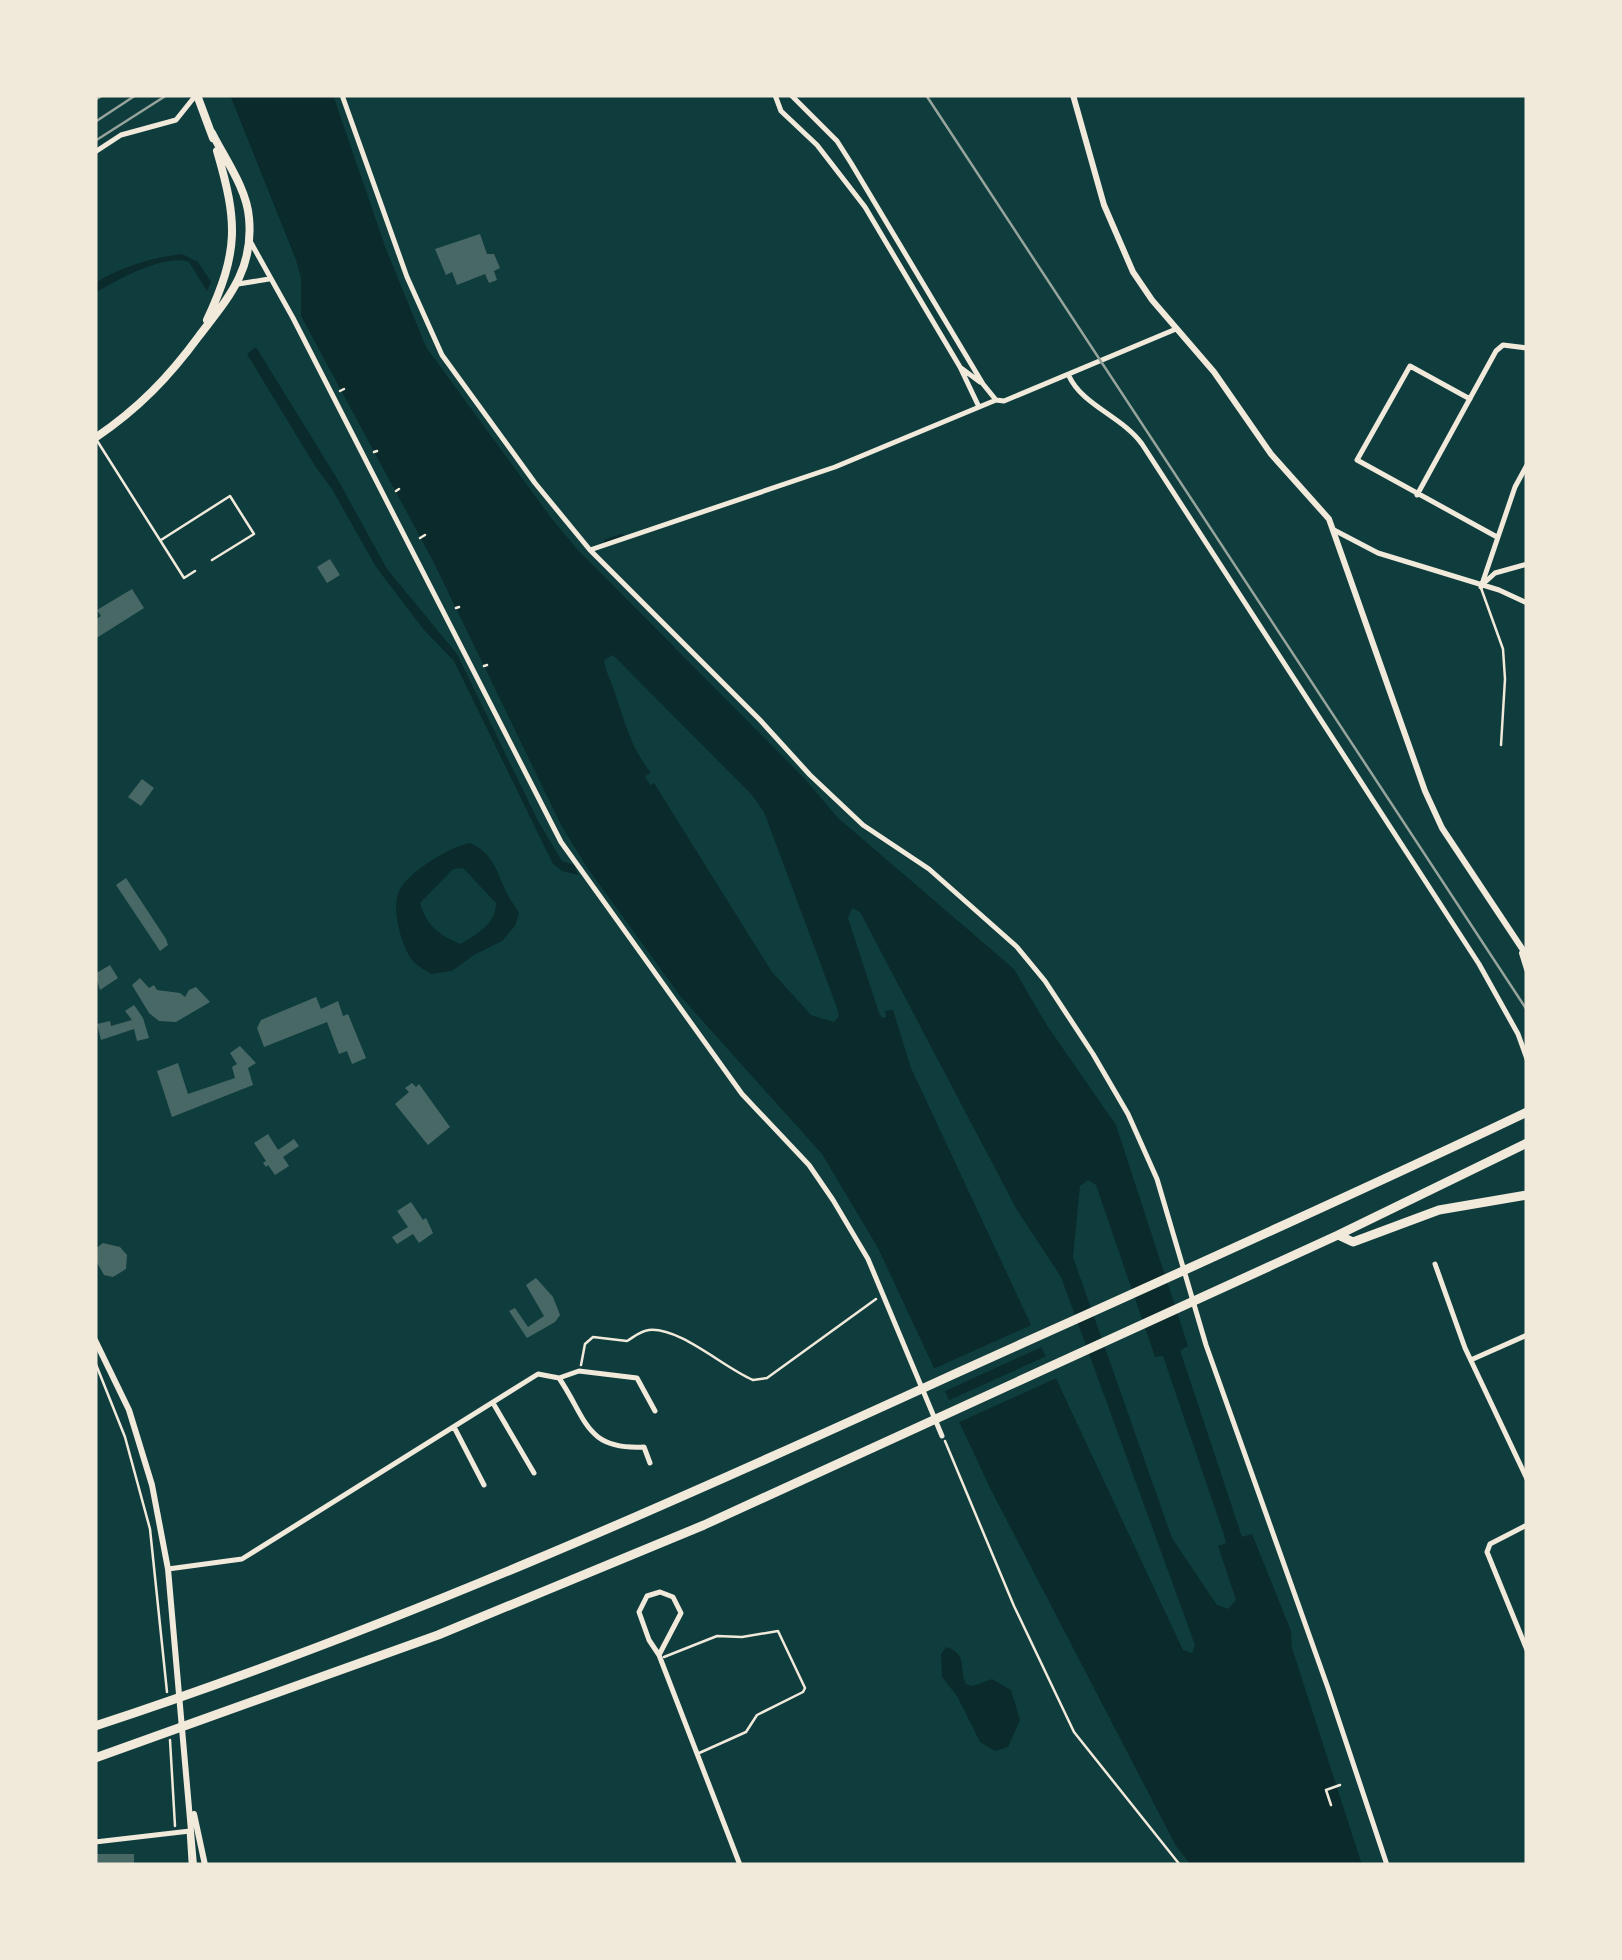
<svg xmlns="http://www.w3.org/2000/svg" width="1622" height="1960" font-family="'Noto Sans',sans-serif">
	<style>
		.water { fill: #0a2a2b; fill-rule: evenodd }
		.pier { fill: #0f3d3e }
		.lines { fill: none; stroke-linecap: round; stroke-linejoin: round }
		.stream { stroke: #0a2a2b; stroke-width: 2.5 }
		.building { fill: #486865 }
		.path { stroke: #f1e9da; stroke-width: 2.5 }
		.service { stroke: #f1e9da; stroke-width: 2.5 }
		.minor { stroke: #f1e9da; stroke-width: 5 }
		.secondary { stroke: #f1e9da; stroke-width: 6 }
		.primary { stroke: #f1e9da; stroke-width: 8 }
		.motorway { stroke: #f1e9da; stroke-width: 9 }
		.rail { stroke: #97a49c; stroke-width: 2.5 }
	</style>
	<rect width="100%" height="100%" fill="#0f3d3e"/>
	<path class="water" d="M230,95H333L386,249L426,347L552,519L578,550L803,777L838,818L1014,969L1046,1024L1116,1125L1188,1346L1180,1350L1242,1537L1252,1534L1291,1631L1292,1648L1362,1865H1191L1176,1846L991,1490L878,1248L822,1154L681,997L586,866L561,825L433,561L301,316V278L296,260ZM613,655L752,795L764,812L837,1008L839,1016L834,1022L811,1015L772,972L654,783L650,785L645,776L651,773C629,746 623,714 611,682C608,674 605,669 604,660ZM852,908L860,912L1017,1210L1061,1277L1195,1645L1192,1653L1183,1650L911,1068L893,1010L885,1011L886,1017L882,1018L879,1013L848,918ZM1088,1180L1096,1185L1155,1357L1163,1356L1223,1532L1226,1543L1218,1546L1236,1600L1228,1609L1217,1605L1172,1538L1073,1257L1080,1186Z
		M182,254L198,262L211,282L207,291L189,262C166,253 116,280 95,293V283C123,266 150,258 182,254Z
		M256,347L338,480L387,569L457,654L538,821L562,861L574,865L578,875L562,871L553,864L454,661L424,630L376,567L332,489L315,466L247,354Z
		M470,843C494,853 496,872 507,893C510,901 516,906 519,914L515,926L502,941L474,955L452,971L431,974C425,970 417,966 412,960C401,945 391,908 399,891C408,872 449,847 470,843ZM463,868L496,903C496,924 476,935 460,944C439,935 426,925 420,903L453,869Z
		M946,1647C968,1653 959,1670 966,1684L973,1686L992,1679L1011,1690L1020,1720L1008,1747L995,1751L980,1742L957,1696L942,1677L941,1654Z"/>
	<path class="pier" d="M1036,1323L1046,1345L941,1393L931,1370Z
		M1051,1354L1061,1376L955,1424L945,1402Z"/>
	<g class="lines">
		<path class="stream" d="M605,541L622,535"/>
	</g>
	<path class="building" d="M480,234L487,254H494L500,268L494,271L497,280L489,283L485,274L457,285L452,272L446,275L435,249Z
		M330,559L340,575L327,583L317,567Z
		M132,589L144,608L95,639V620L101,616L97,610Z
		M142,779L154,788L141,806L128,797Z
		M126,878L166,939L168,945L160,951L116,885Z
		M110,965L118,978L100,990L95,974Z
		M140,978L149,988L154,985L157,990L180,993L185,997L189,990L196,987L210,1002L176,1022L159,1021L149,1013L132,985Z
		M316,997L321,1009L338,1001L343,1016L348,1014L366,1058L352,1064L347,1051L339,1054L327,1022L264,1047L257,1028L261,1020Z
		M134,1005L143,1018L149,1038L137,1041L134,1029L101,1040L97,1024L110,1021L111,1026L132,1020L125,1011Z
		M240,1046L256,1063L248,1068L253,1085L172,1117L157,1071L178,1063L188,1094L235,1078L232,1067L237,1064L230,1053Z
		M412,1083L416,1087L419,1084L450,1127L428,1145L395,1104L409,1092L405,1088Z
		M268,1134L278,1150L294,1139L299,1146L283,1157L289,1166L275,1175L268,1165L266,1167L263,1163L266,1161L254,1143Z
		M411,1202L423,1220L426,1218L433,1233L419,1243L413,1234L397,1244L392,1237L408,1227L397,1211Z
		M103,1243L120,1247L127,1255L126,1269L113,1277L104,1275L95,1259V1249Z
		M536,1278L553,1297L560,1315L555,1322L527,1338L509,1311L515,1308L528,1327L544,1316L526,1285Z
		M95,1854H134V1865H95Z"/>
	<g class="lines">
		<path class="path" d="M340,391L344,389
			M374,452L377,451
			M396,491L399,489
			M420,538L425,535
			M456,608L459,607
			M484,666L487,665
			M95,1362L125,1437L150,1529L167,1692
			M581,1365L585,1344L593,1337L627,1341C634,1337 640,1331 649,1330C680,1327 724,1368 753,1380L767,1378L876,1299
			M945,1441L1014,1606L1074,1732L1180,1865
			M170,1740L175,1826
			M1331,1805L1326,1790L1340,1785"/>
		<path class="service" d="M96,439L184,578L195,571
			M161,540L230,496L254,534L212,560
			M1481,588L1503,649L1505,679L1501,745
			M664,1657L717,1636L742,1637L778,1631L805,1688L803,1692L757,1715L746,1732L697,1754
			M188,1834L190,1865"/>
		<path class="minor" d="M342,95L407,277L442,355L535,483L590,550L760,720L810,775L863,825L929,869L1017,947L1045,981L1093,1054L1128,1114L1157,1179L1206,1345L1328,1688L1387,1865
			M775,95L781,111L817,145L865,207L960,367L979,407
			M791,95L837,141L851,163L983,384L996,400
			M95,152L121,135L176,120L196,95
			M250,241L293,318L561,842L742,1094L809,1165L833,1200L868,1259L942,1436
			M238,284L269,279
			M961,368L980,382
			M1069,376C1082,405 1123,417 1142,444L1479,964L1518,1034L1527,1059
			M1470,399L1410,366L1357,460L1497,537
			M1417,495L1496,351L1503,345L1527,348
			M1334,530L1378,553L1499,590L1527,603
			M590,550L835,467L996,400L1004,401L1176,329
			M1483,584L1495,573L1527,564
			M1481,587L1515,487L1527,465
			M1435,1264L1465,1348L1527,1479
			M1473,1359L1527,1335
			M493,1403L534,1473
			M454,1427L484,1485
			M650,1463L644,1447C585,1450 587,1419 559,1378L579,1371L637,1378L655,1411
			M1527,1525L1490,1544L1487,1552L1527,1650
			M168,1569L242,1559L538,1374L559,1378
			M660,1592L673,1597L681,1613L659,1655L649,1640L639,1612L647,1596Z
			M659,1655L740,1865
			M95,1842L190,1831"/>
		<path class="secondary" d="M1073,95L1104,205L1133,272L1152,300L1214,372L1271,454L1329,519L1425,791L1442,828L1527,956
			M1522,953L1527,969
			M95,1340L129,1410L152,1485L168,1569L194,1865
			M194,1814L205,1865"/>
		<path class="primary" d="M197,95L213,138
			M207,320C239,251 238,223 217,151
			M95,438C138,409 169,377 199,336C228,298 254,270 249,218C247,189 225,159 212,133"/>
		<path class="motorway" d="M1338,1235L1353,1242L1439,1210L1527,1195
			M95,1726C388,1630 670,1504 950,1376C1143,1289 1336,1203 1527,1112
			M95,1758L438,1635L704,1525L1338,1235L1527,1143"/>
		<path class="rail" d="M926,95L1527,1010
			M95,100L103,95
			M95,122L136,95
			M95,141L167,95"/>
	</g>
	<rect width="1622" height="1960" fill="none" stroke="#f1e9da" stroke-width="195"/>
</svg>
